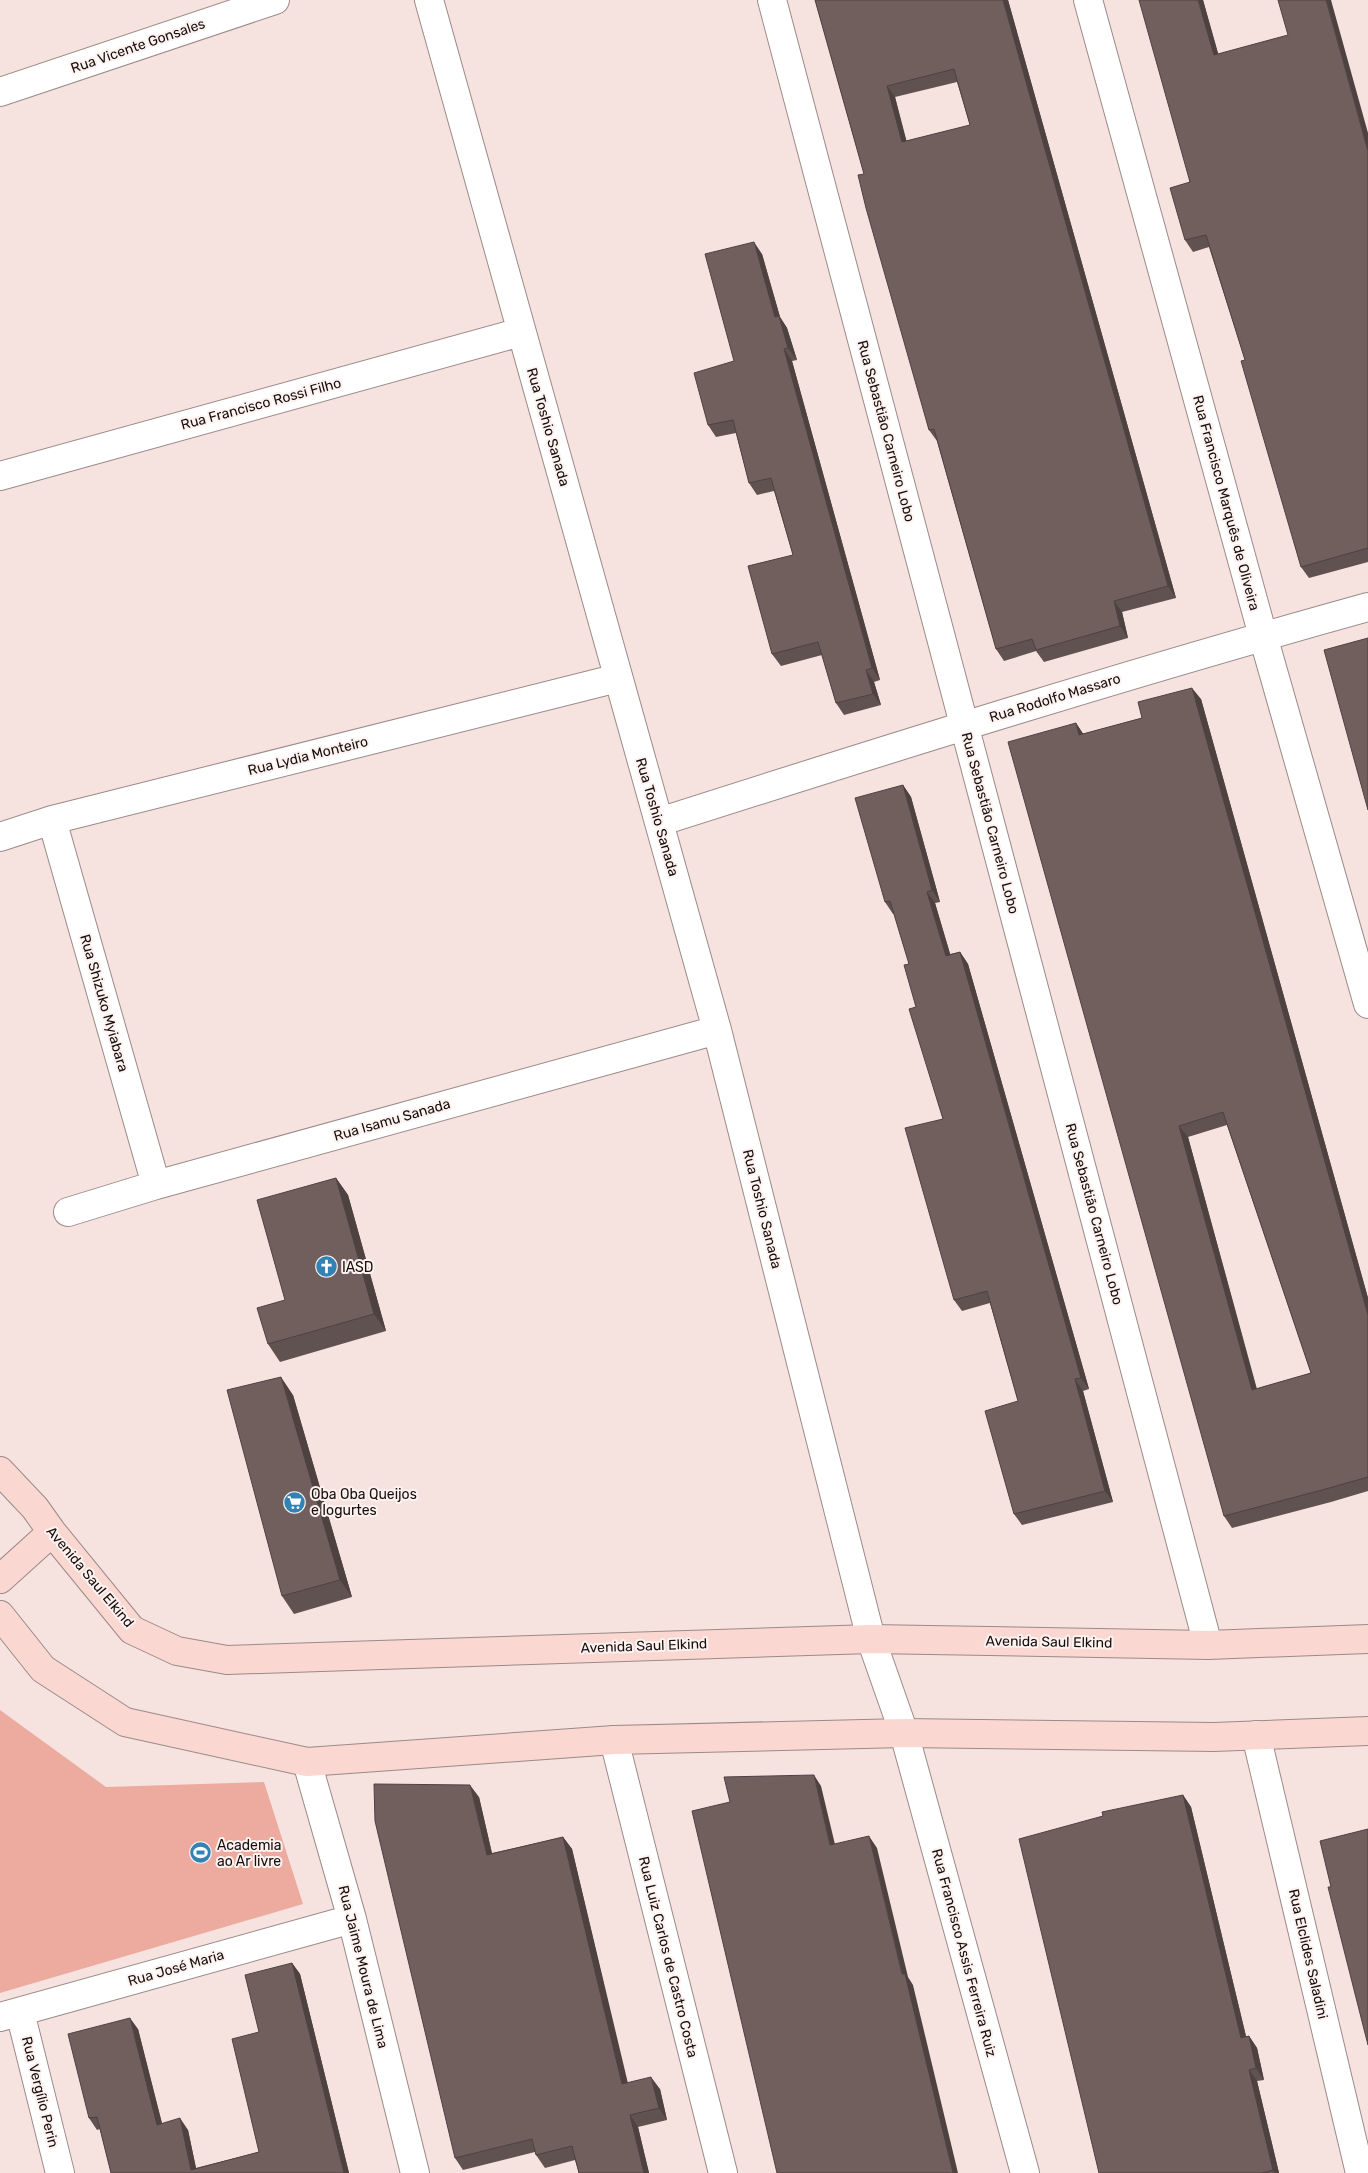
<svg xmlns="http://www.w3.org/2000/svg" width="1368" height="2173" font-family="Rubik,sans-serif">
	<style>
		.green { fill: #edaba0 }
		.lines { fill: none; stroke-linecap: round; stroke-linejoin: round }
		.minor-casing { stroke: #9b8a87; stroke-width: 30 }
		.secondary-casing { stroke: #9b8a87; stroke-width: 30 }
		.minor { stroke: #fff; stroke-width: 28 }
		.secondary { stroke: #fad7d1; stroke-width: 28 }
		.wall { fill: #605250; fill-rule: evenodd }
		.shaded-wall { fill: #4e4241 }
		.building { fill: #705f5d; stroke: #4e4241; fill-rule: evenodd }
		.labels { text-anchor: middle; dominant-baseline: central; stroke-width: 4; stroke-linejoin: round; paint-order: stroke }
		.street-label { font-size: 14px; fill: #140e0d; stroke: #fef2f0 }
		.poi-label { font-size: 14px; fill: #140e0d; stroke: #fef2f0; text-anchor: start }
	</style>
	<rect width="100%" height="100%" fill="#f6e3e0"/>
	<path class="green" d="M0,1710L106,1787L264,1782L303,1904L0,1993Z"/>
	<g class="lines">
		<defs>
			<path id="minor" d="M429,0L717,1030L871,1639L904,1733L1025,2173
				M772,0L1208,1645
				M1088,0L1263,636L1368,1004
				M0,92L275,0
				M0,476L521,332
				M52,820L156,1185
				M659,822C894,747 1130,673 1368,607
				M0,837L52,820L618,678
				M68,1212L156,1185L717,1030
				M1256,1735L1360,2173
				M614,1740L723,2173
				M307,1762L352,1919L415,2173
				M20,2012L60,2173
				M0,2017L352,1919"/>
			<path id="secondary" d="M0,1471L35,1508L52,1532L132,1630L177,1651L227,1660L871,1639L1208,1645L1368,1639
				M0,1579L52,1532
				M0,1615L43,1669L125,1722L307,1762L614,1740L904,1733L1214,1737L1368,1731"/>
		</defs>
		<use href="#minor" class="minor-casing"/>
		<use href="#secondary" class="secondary-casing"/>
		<use href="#minor" class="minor"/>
		<use href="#secondary" class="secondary"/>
	</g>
	<path class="wall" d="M815,0H1008L1176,598L1122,612L1128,638L1044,662L1036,651L1004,661L996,649L937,441L929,430L864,174ZM957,82L970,125L906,141L895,97Z
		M1203,0L1218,54L1368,133V562L1309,578L1301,567L1245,360L1209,247L1193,252L1185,240Z
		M762,254L780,317L787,328L797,360L792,361L880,680L874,682L881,705L844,715L836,703L822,655L781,666L772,654L793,555L774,491L757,495L749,483L736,433L716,437L708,425L734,361Z
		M1201,699L1368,1298V1491L1331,1502L1232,1528L1224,1516L1076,723L1083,734L1142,718ZM1227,1125L1311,1373L1257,1389L1188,1137Z
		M903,785L911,797L940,902L935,903L950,954L960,952L968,964L1089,1389L1083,1391L1113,1502L1022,1525L1014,1514L1018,1401L990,1303L962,1311L954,1300L943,1119L916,1007L909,964L894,914H893L885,902Z
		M336,1178L348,1195L386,1331L280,1362L268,1344Z
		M293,1395L352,1597L294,1614L282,1596Z
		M1183,1795L1191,1807L1246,2036H1249L1257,2048L1264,2080L1257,2081L1279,2173H1099Z
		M479,1797L492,1853L563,1837L572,1849L627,2083L660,2089L667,2120L638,2127L649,2173H579L575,2160L545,2168L536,2155L535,2152L463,2170L455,2158Z
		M292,1963L300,1974L349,2173H111L100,2129L97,2130L89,2118L138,2029L162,2123L188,2130L196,2168L259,2152V2032Z"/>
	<path class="shaded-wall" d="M1003,0H1008L1176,598L1168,586Z
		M1198,0H1203L1222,67L1214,55Z
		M1326,0H1331L1368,133V151Z
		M887,86L895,97L910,154L902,142Z
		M754,242L762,254L780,317L787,328L797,360L788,348L775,317Z
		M784,349L792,361L880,680L872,668Z
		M1114,601L1122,612L1128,638L1120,626Z
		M866,670L874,682L881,705L873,694Z
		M1192,688L1201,699L1368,1298V1315Z
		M1076,723L1084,735H1079Z
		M903,785L911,797L940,902L932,890Z
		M927,892L935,903L954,967L946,956Z
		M960,952L968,964L1089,1389L1081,1378Z
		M1179,1126L1188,1137L1260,1402L1252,1390Z
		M336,1178L348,1195L386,1331L374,1314Z
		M281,1377L293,1395L352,1597L340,1580Z
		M1075,1379L1083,1391L1113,1502L1105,1491Z
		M814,1775L821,1786L838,1857L830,1845Z
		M470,1785L479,1797L495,1867L487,1855Z
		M1183,1795L1191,1807L1249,2049L1241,2038Z
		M869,1836L877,1848L908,1977L913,1985L958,2173H953L902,1974Z
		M563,1837L572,1849L631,2096L622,2084Z
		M292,1963L300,1974L349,2173H344Z
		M130,2018L138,2029L165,2136L157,2125Z
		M1249,2036L1257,2048L1264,2080L1256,2068Z
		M1249,2070L1257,2081L1279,2173H1275L1273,2170Z
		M651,2077L660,2089L667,2120L659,2108Z
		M630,2115L638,2127L649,2173H644Z
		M180,2118L188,2130L197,2173L191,2170Z"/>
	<path class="building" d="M815,0H1003L1168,586L1114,601L1120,626L1036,650L1032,639L996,649L934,429L929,430L866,208L858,175L864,174ZM954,69L970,125L902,142L887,86Z
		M1139,0H1198L1214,55L1288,35L1278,0H1326L1368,151V548L1301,567L1241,361L1245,360L1206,235L1185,240L1170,188L1190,182Z
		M754,242L775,317L779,316L788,348L784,349L872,668L866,670L873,694L836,703L818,642L772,654L748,566L793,555L771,478L749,483L733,420L708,425L694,373L734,361L705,254Z
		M1368,638V810L1324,650Z
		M1192,688L1368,1315V1477L1322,1490L1224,1516L1008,742L1076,723L1079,735L1142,718L1138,702ZM1223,1112L1311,1373L1252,1390L1179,1126Z
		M903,785L932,890L927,892L946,956L960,952L1003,1104L1081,1378L1075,1379L1105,1491L1014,1514L985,1411L1018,1401L987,1291L954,1300L905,1128L943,1119L909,1009L916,1007L904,965L909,964L890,901L885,902L855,798Z
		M336,1178L374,1314L268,1344L257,1308L285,1300L257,1200Z
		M281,1377L340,1580L282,1596L227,1390Z
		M814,1775L830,1845L869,1836L902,1974H905L953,2173H777L692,1811L730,1802L724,1777Z
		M374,1784L470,1785L487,1855L563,1837L622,2084L651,2077L659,2108L630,2115L644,2173H579L572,2146L536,2155L532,2139L455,2158L375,1821Z
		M1183,1795L1241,2038L1249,2036L1256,2068L1249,2070L1273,2170L1261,2173H1099L1019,1839L1103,1816L1102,1812Z
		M1368,1829V2045L1328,1887H1331L1320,1841Z
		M292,1963L344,2173H111L97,2117L89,2118L68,2034L130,2018L157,2125L180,2118L191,2170L259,2152L232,2039L259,2032L245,1975Z"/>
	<defs>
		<symbol id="church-disc" viewBox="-11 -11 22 22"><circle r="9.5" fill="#3283b4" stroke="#fef2f0"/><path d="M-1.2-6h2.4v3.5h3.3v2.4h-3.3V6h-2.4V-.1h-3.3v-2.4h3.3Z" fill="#fff"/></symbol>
		<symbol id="supermarket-disc" viewBox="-11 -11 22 22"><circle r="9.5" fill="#3283b4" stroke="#fef2f0"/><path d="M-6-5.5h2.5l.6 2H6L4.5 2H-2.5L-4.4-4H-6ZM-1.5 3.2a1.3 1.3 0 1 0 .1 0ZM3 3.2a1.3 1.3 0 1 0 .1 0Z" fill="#fff"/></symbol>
		<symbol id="stadium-disc" viewBox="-11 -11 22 22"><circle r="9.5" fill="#3283b4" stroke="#fef2f0"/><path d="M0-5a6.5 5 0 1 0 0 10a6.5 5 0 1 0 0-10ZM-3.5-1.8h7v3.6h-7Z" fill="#fff"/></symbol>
	</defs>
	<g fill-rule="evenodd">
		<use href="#church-disc" x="314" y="1254" width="25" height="25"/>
		<use href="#supermarket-disc" x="282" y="1490" width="25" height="25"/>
		<use href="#stadium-disc" x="188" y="1840" width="25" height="25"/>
	</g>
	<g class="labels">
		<g class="street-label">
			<text transform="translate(138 46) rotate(-19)">Rua Vicente Gonsales</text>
			<text transform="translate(261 404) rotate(-15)">Rua Francisco Rossi Filho</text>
			<text transform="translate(548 427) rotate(74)">Rua Toshio Sanada</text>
			<text transform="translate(886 431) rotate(75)">Rua Sebastião Carneiro Lobo</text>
			<text transform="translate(1226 503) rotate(75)">Rua Francisco Marquês de Oliveira</text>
			<text transform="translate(1055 698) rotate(-17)">Rua Rodolfo Massaro</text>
			<text transform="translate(308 756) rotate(-14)">Rua Lydia Monteiro</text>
			<text transform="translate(657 817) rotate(74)">Rua Toshio Sanada</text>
			<text transform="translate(990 823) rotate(75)">Rua Sebastião Carneiro Lobo</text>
			<text transform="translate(104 1003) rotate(74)">Rua Shizuko Myiabara</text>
			<text transform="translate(392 1120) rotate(-16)">Rua Isamu Sanada</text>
			<text transform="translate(762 1209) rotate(76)">Rua Toshio Sanada</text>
			<text transform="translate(1094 1214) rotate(75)">Rua Sebastião Carneiro Lobo</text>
			<text transform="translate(90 1577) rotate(50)">Avenida Saul Elkind</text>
			<text transform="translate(1049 1642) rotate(1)">Avenida Saul Elkind</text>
			<text transform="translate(644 1646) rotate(-2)">Avenida Saul Elkind</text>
			<text transform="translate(964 1953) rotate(75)">Rua Francisco Assis Ferreira Ruiz</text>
			<text transform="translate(1308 1954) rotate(77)">Rua Elclides Saladini</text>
			<text transform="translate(668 1957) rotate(76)">Rua Luiz Carlos de Castro Costa</text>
			<text transform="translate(363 1967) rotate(76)">Rua Jaime Moura de Lima</text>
			<text transform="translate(176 1968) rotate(-16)">Rua José Maria</text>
			<text transform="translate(40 2092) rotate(76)">Rua Vergílio Perin</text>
		</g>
		<g class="poi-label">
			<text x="342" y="1267">IASD</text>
			<text x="311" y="1494">Oba Oba Queijos<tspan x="311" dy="16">e Iogurtes</tspan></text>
			<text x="217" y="1845">Academia<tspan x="217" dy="16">ao Ar livre</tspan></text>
		</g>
	</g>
</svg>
